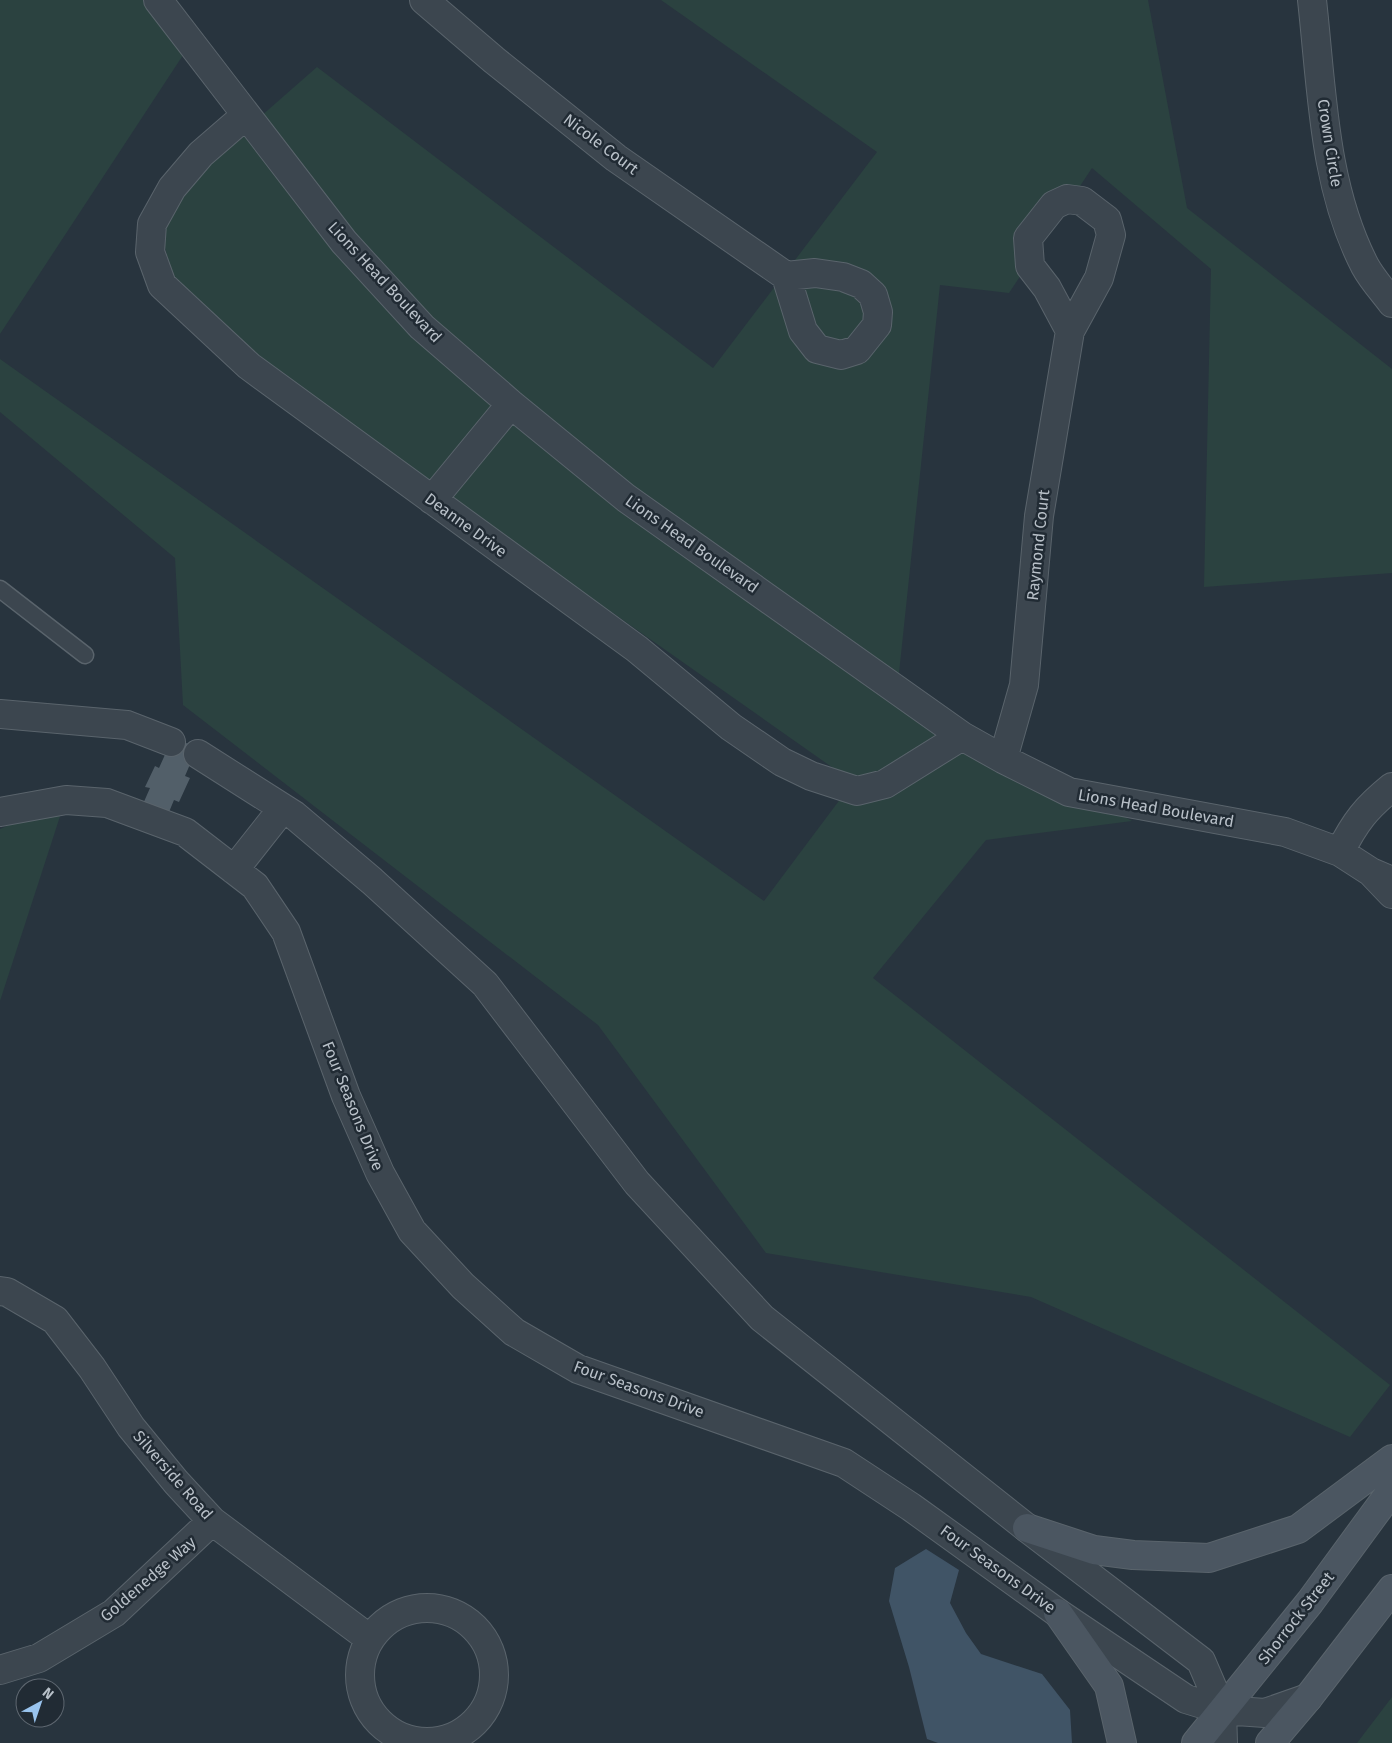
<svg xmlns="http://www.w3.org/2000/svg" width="1392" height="1743" font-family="'Fira Sans',sans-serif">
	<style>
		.green { fill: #2b4240 }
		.water { fill: #405466 }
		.building { fill: #525f69 }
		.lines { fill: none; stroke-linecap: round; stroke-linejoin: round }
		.service-casing { stroke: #5a646c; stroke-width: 19 }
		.minor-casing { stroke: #5a646c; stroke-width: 30 }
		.secondary-casing { stroke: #5a646c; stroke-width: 30 }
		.service { stroke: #3c464f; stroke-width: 16 }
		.minor { stroke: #3c464f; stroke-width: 28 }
		.secondary { stroke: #4b5661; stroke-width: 28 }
		.labels { text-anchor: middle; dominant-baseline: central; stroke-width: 5; stroke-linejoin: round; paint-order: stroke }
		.street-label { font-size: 16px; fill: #b9c1c9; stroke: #212b34 }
	</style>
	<rect width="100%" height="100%" fill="#28343e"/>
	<path class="green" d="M0,0H155L189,46L0,334Z
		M661,0H1148L1187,208L1392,369V573L1204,587L1211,269L1092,168L1009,293L940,285L897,692L1132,821L986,840L873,978L1390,1385L1350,1437L1031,1297L766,1253L598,1025L183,705L175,558L0,412V359L764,901L853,782L181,309L155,209L317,67L713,368L877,152Z
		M65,801L0,1001V829Z
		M1392,1697V1743H1357Z"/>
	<path class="water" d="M926,1549L959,1570L950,1603L966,1633L981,1654L1042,1674L1070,1710L1072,1743H938L927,1739L909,1667L889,1601L895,1568Z"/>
	<path class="building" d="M173,737L197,748L185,776L190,778L179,802L174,800L164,824L139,813L150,788L145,787L155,766L159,768Z"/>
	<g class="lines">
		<defs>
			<path id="service" d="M0,589L85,655"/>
			<path id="minor" d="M158,0L344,242L422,327L511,404L626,498L962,736L1003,759L1069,792L1285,832L1340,852L1371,872
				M424,0L494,60L616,158L786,276
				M1312,0C1322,89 1323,185 1365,266C1372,279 1383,291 1392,303
				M246,115L201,154L172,188L152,224L150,252L162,285L249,366L637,649L731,727L782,762L811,776L857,791L885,784L962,736
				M1067,199L1082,201L1107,220L1111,235L1099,278L1070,331L1047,288L1030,266L1028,238L1054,205Z
				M815,273L843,277L861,284L873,295L878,312L877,325L857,350L841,355L817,349L803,331L786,276Z
				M432,500L511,404
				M0,714L127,725L171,742
				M198,754L294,815L372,881L485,984L637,1183L762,1318L1027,1528L1201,1661L1222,1710L1223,1743
				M1003,759L1024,685L1039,516L1070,331
				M0,812L66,800L107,803L185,832L255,886L286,932L346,1096L380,1173L412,1231L463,1286L514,1332L578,1369L844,1463L911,1507L1058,1613L1186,1699L1222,1710L1265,1713L1308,1698
				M1340,852C1355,822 1366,808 1392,787
				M234,870L283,808
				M1392,881L1371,872L1392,894
				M0,1291L7,1292L55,1320L92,1368L131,1427L176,1482L212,1521L370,1639
				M360 1675a67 67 0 1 1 134 0a67 67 0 1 1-134 0Z
				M0,1670L39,1658L114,1613L212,1521"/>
			<path id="secondary" d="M1027,1528L1094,1550L1133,1555L1209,1558L1298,1529L1392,1459
				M1058,1613L1109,1686L1122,1743
				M1196,1743L1310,1602L1392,1490
				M1270,1743L1308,1698L1392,1589"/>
		</defs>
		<use href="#service" class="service-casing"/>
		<use href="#minor" class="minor-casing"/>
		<use href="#secondary" class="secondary-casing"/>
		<use href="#service" class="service"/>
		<use href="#minor" class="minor"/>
		<use href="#secondary" class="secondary"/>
	</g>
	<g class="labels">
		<g class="street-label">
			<text transform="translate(1330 143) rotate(81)">Crown Circle</text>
			<text transform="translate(601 144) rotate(37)">Nicole Court</text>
			<text transform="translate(385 282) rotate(47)">Lions Head Boulevard</text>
			<text transform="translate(466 525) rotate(36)">Deanne Drive</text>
			<text transform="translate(692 544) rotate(35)">Lions Head Boulevard</text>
			<text transform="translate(1038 545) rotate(-84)">Raymond Court</text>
			<text transform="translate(1156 808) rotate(10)">Lions Head Boulevard</text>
			<text transform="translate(353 1106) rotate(68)">Four Seasons Drive</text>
			<text transform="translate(639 1389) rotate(20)">Four Seasons Drive</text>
			<text transform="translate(173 1475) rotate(49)">Silverside Road</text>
			<text transform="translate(998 1569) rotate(36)">Four Seasons Drive</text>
			<text transform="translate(148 1579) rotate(-41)">Goldenedge Way</text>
			<text transform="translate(1296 1618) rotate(-52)">Shorrock Street</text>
		</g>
	</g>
	<g transform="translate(40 1703) rotate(40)"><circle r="24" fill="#212b34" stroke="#5e6770"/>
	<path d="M0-4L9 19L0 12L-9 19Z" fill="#99c4ee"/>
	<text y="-8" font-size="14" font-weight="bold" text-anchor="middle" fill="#b9c1c9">N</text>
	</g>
</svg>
